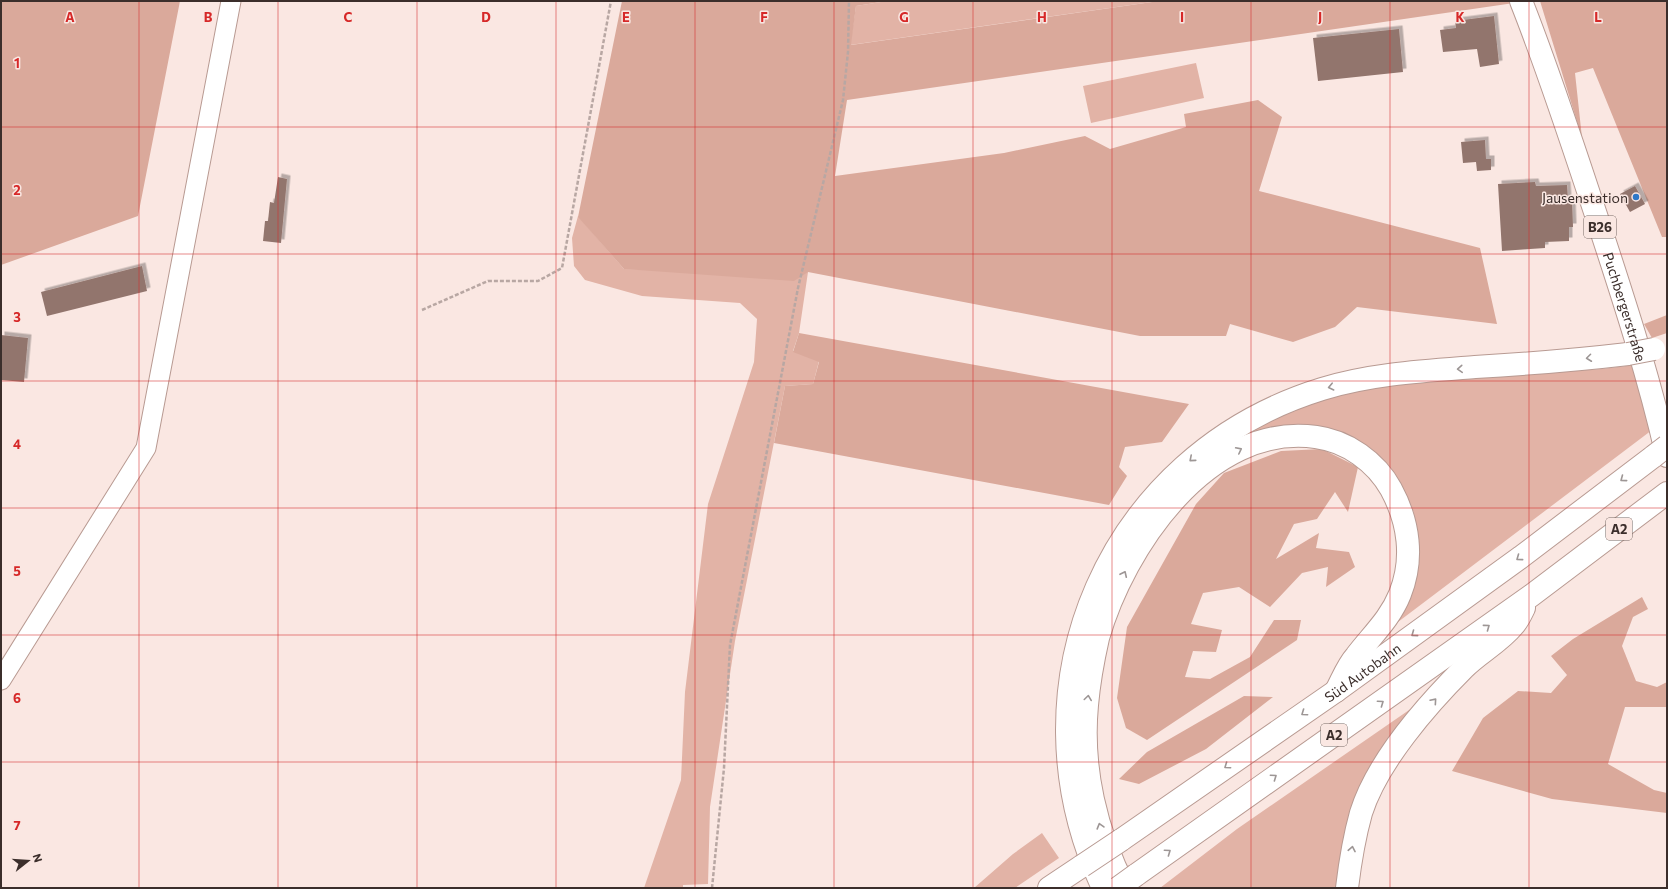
<svg xmlns="http://www.w3.org/2000/svg" width="1668" height="889" font-family="Commissioner,sans-serif">
	<style>
		.green { fill: #e2b3a6 }
		.forest { fill: #daa99b }
		.building { fill: #92756d; filter: url(#shadow) }
		.lines { fill: none; stroke-linecap: round; stroke-linejoin: round }
		.minor-casing { stroke: #b89a92; stroke-width: 21 }
		.major-casing { stroke: #b89a92; stroke-width: 24 }
		.highway-casing { stroke: #b89a92; stroke-width: 24 }
		.path { stroke: #b8a7a3; stroke-width: 2.5; stroke-dasharray: 4 2; stroke-linecap: butt }
		.minor { stroke: #fff; stroke-width: 19 }
		.major { stroke: #fff; stroke-width: 22 }
		.highway { stroke: #fff; stroke-width: 22 }
		.highway-bridge-casing { stroke: #b89a92; stroke-width: 24; stroke-linecap: butt }
		.highway-bridge { stroke: #fff; stroke-width: 22 }
		.oneway { stroke: #9d9695 }
		.grid { fill: none; stroke: #d62828; stroke-width: 1; stroke-opacity: 0.55 }
		.poi-dot { fill: #2d78c8; stroke: #fae7e2; stroke-width: 1.5 }
		.labels { text-anchor: middle; dominant-baseline: central; stroke-width: 3; stroke-linejoin: round; paint-order: stroke }
		.shield { fill: #fae7e2; stroke: #746662; stroke-width: 1 }
		.shield-label { font-size: 13px; font-weight: bold; fill: #3b2e2b }
		.poi-label { font-size: 14px; fill: #3b2e2b; stroke: #fae7e2; text-anchor: end }
		.street-label { font-size: 14px; fill: #3b2e2b; stroke: #fae7e2 }
		.grid-label { font-size: 13px; text-anchor: middle; font-weight: bold; fill: #d62828; stroke: #fae7e2; stroke-width: 3; stroke-linejoin: round; paint-order: stroke }
	</style>
	<defs>
		<filter id="shadow"><feDropShadow dx="3.5" dy="-3.5" stdDeviation="0" flood-color="#0004"/></filter>
	</defs>
	<rect width="100%" height="100%" fill="#fae7e2"/>
	<path class="green" d="M887,1H1159L850,45L856,6Z
		M1196,63L1204,98L1091,123L1083,86Z
		M578,216L624,269L808,272L799,333L793,351L819,361L813,384L785,386L735,641L710,807L708,884L683,885V888H644L681,780L685,692L708,504L754,362L757,319L740,303L642,296L585,280L574,266L572,238Z
		M1634,365L1652,430L1394,625L1417,552L1414,513L1402,486L1381,460L1343,436L1243,440L1250,426L1303,404L1369,387L1405,382L1601,369Z
		M1425,699L1382,758L1343,888H1160L1237,829Z
		M1042,833L1059,858L1015,888H974L1013,854Z"/>
	<path class="forest" d="M1,1H180L138,216L1,265Z
		M622,1H887L856,6L851,45L1159,1H1513L1514,3L847,100L835,176L1004,153L1085,136L1110,149L1186,127L1184,114L1258,100L1282,117L1259,191L1480,248L1497,324L1357,307L1335,327L1293,342L1230,324L1226,336H1140L808,272L794,281L624,269L578,217Z
		M1540,1H1667V237H1662L1593,68L1575,73L1582,138Z
		M1667,315V333L1652,338L1644,324Z
		M799,333L1189,404L1162,442L1125,447L1119,467L1127,476L1109,505L774,443L785,386L813,384L819,362L793,352Z
		M1322,449L1358,467L1348,512L1335,492L1317,519L1294,524L1276,559L1319,533L1316,548L1349,552L1355,567L1326,587L1328,567L1302,573L1270,607L1239,587L1203,593L1191,624L1222,630L1216,652L1193,651L1185,677L1210,679L1250,657L1274,620H1301L1297,640L1147,740L1126,728L1117,698L1127,627L1196,504L1224,473L1281,451Z
		M1642,597L1648,609L1633,617L1622,646L1636,681L1657,687L1667,682V707H1625L1608,764L1654,790L1667,793V813L1552,799L1452,771L1483,718L1518,691L1551,693L1567,675L1551,656L1573,639Z
		M1244,696L1273,697L1206,749L1139,784L1119,779L1147,752Z"/>
	<path class="building" d="M1494,16L1499,64L1480,67L1477,49L1443,52L1440,30L1456,28L1455,21Z
		M1399,29L1403,72L1318,81L1313,38Z
		M1485,140L1486,159H1491V170L1477,171L1476,162L1463,163L1461,142Z
		M278,177L287,179L281,243L263,241L265,221H268L270,202L274,203Z
		M1535,182L1536,186L1567,185L1568,200H1572L1573,227H1569V241L1545,242V248L1502,251L1498,184Z
		M1635,186L1645,204L1630,212L1620,194Z
		M142,266L147,291L47,316L41,292Z
		M1,335L28,338L24,382L1,380Z"/>
	<g class="lines">
		<defs>
			<path id="minor" d="M1,680L146,448L231,1"/>
			<g id="major">
				<path id="s1" d="M1521,1C1550,74 1574,149 1599,224C1624,300 1649,377 1667,456"/>
			</g>
			<g id="highway">
				<path id="s2" d="M1121,840L1336,691L1521,557L1654,456"/>
				<path d="M1136,875L1532,595L1667,493"/>
				<path d="M1049,888L1082,866"/>
				<path d="M1103,888C1008,686 1108,455 1322,389C1371,374 1424,371 1475,367C1526,364 1577,360 1628,354"/>
				<path d="M1125,888C1096,832 1081,768 1087,705C1089,682 1093,660 1098,638C1124,547 1208,422 1316,437C1347,441 1376,462 1391,489C1409,522 1414,559 1400,594C1390,619 1372,635 1356,656C1347,666 1342,680 1336,691"/>
				<path d="M1347,888C1350,863 1354,838 1361,813C1377,762 1427,705 1464,668C1479,653 1500,642 1513,626C1518,621 1521,614 1524,608"/>
			</g>
		</defs>
		<use href="#minor" class="minor-casing"/>
		<use href="#major" class="major-casing"/>
		<use href="#highway" class="highway-casing"/>
		<path class="path" d="M422,310L488,281H538L562,268L611,1
			M712,888L724,768L730,645L798,288L843,100L848,52L849,1"/>
		<use href="#minor" class="minor"/>
		<use href="#major" class="major"/>
		<use href="#highway" class="highway"/>
		<defs>
			<path id="highway-bridge" d="M1628,354L1654,349
				M1654,456L1667,446
				M1082,866L1121,840
				M1118,888L1136,875"/>
		</defs>
		<use href="#highway-bridge" class="highway-bridge-casing"/>
		<use href="#highway-bridge" class="highway-bridge"/>
	</g>
	<defs><path id="oneway-chevron" d="M-2-3.5L2.5 0L-2 3.5" fill="none" stroke-width="1.6" stroke-linecap="round" stroke-linejoin="round"/></defs>
	<g class="oneway">
		<use href="#oneway-chevron" transform="translate(1589 358) rotate(173)"/>
		<use href="#oneway-chevron" transform="translate(1460 369) rotate(176)"/>
		<use href="#oneway-chevron" transform="translate(1331 387) rotate(167)"/>
		<use href="#oneway-chevron" transform="translate(1239 450) rotate(-27)"/>
		<use href="#oneway-chevron" transform="translate(1192 459) rotate(139)"/>
		<use href="#oneway-chevron" transform="translate(1623 479) rotate(143)"/>
		<use href="#oneway-chevron" transform="translate(1519 558) rotate(144)"/>
		<use href="#oneway-chevron" transform="translate(1124 574) rotate(-65)"/>
		<use href="#oneway-chevron" transform="translate(1487 627) rotate(-36)"/>
		<use href="#oneway-chevron" transform="translate(1414 634) rotate(144)"/>
		<use href="#oneway-chevron" transform="translate(1088 698) rotate(-82)"/>
		<use href="#oneway-chevron" transform="translate(1434 701) rotate(-49)"/>
		<use href="#oneway-chevron" transform="translate(1381 703) rotate(-35)"/>
		<use href="#oneway-chevron" transform="translate(1304 713) rotate(145)"/>
		<use href="#oneway-chevron" transform="translate(1227 766) rotate(145)"/>
		<use href="#oneway-chevron" transform="translate(1274 777) rotate(-35)"/>
		<use href="#oneway-chevron" transform="translate(1100 826) rotate(-106)"/>
		<use href="#oneway-chevron" transform="translate(1352 849) rotate(-79)"/>
		<use href="#oneway-chevron" transform="translate(1168 852) rotate(-35)"/>
	</g>
	<path class="grid" d="M139,1V888M278,1V888M417,1V888M556,1V888M695,1V888M834,1V888M973,1V888M1112,1V888M1251,1V888M1390,1V888M1529,1V888M1,127H1667M1,254H1667M1,381H1667M1,508H1667M1,635H1667M1,762H1667"/>
	<circle class="poi-dot" cx="1636" cy="197" r="4"/>
	<g class="labels">
		<g class="shield">
			<rect x="1584" y="216" width="32" height="22" rx="3"/>
			<rect x="1606" y="518" width="26" height="22" rx="3"/>
			<rect x="1321" y="724" width="26" height="22" rx="3"/>
		</g>
		<g class="shield-label">
			<text x="1600" y="227">B26</text>
			<text x="1619" y="529">A2</text>
			<text x="1334" y="735">A2</text>
		</g>
		<g class="poi-label">
			<text x="1628" y="197">Jausenstation</text>
		</g>
		<g class="street-label">
			<text stroke="none"><textPath href="#s1" startOffset="323">Puchbergerstraße</textPath></text>
			<text stroke="none"><textPath href="#s2" startOffset="294">Süd Autobahn</textPath></text>
		</g>
	</g>
	<g class="grid-label">
		<text x="70" y="22">A</text>
		<text x="208" y="22">B</text>
		<text x="348" y="22">C</text>
		<text x="486" y="22">D</text>
		<text x="626" y="22">E</text>
		<text x="764" y="22">F</text>
		<text x="904" y="22">G</text>
		<text x="1042" y="22">H</text>
		<text x="1182" y="22">I</text>
		<text x="1320" y="22">J</text>
		<text x="1460" y="22">K</text>
		<text x="1598" y="22">L</text>
		<text x="17" y="68">1</text>
		<text x="17" y="195">2</text>
		<text x="17" y="322">3</text>
		<text x="17" y="449">4</text>
		<text x="17" y="576">5</text>
		<text x="17" y="703">6</text>
		<text x="17" y="830">7</text>
	</g>
	<rect width="1668" height="889" fill="none" stroke="#3b2e2b" stroke-width="4"/>
	<g transform="translate(28 861) rotate(73)" stroke="#fae7e2" stroke-width="3" paint-order="stroke">
	<path d="M0-3L7 15L0 10L-7 15Z" fill="#3b2e2b"/>
	<text y="-6" font-size="11" font-weight="bold" text-anchor="middle" fill="#3b2e2b">N</text>
	</g>
</svg>
